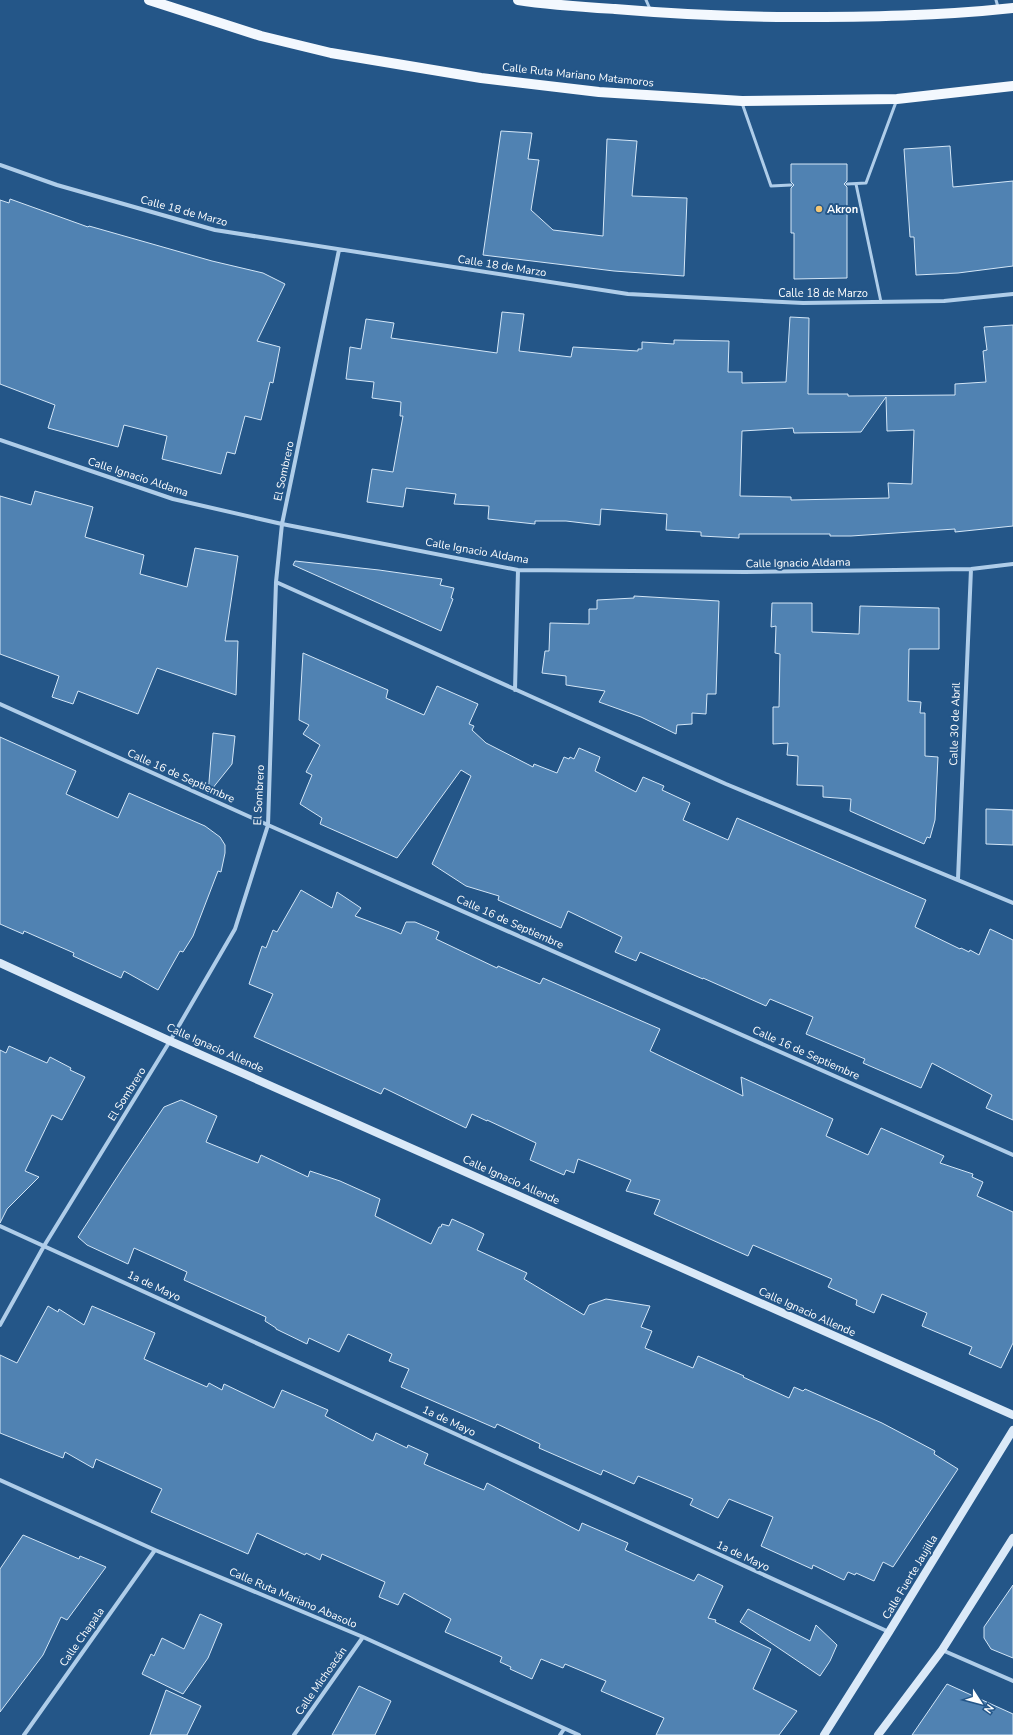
<svg xmlns="http://www.w3.org/2000/svg" width="1013" height="1735" font-family="'Nunito Sans',sans-serif">
	<style>
		.building { fill: #5082b2; stroke: #d3e6f7; fill-rule: evenodd }
		.lines { fill: none; stroke-linecap: round; stroke-linejoin: round }
		.lane { stroke: #afcde9; stroke-width: 3 }
		.street { stroke: #afcde9; stroke-width: 4 }
		.secondary { stroke: #dae9f8; stroke-width: 8 }
		.primary { stroke: #f3f8fe; stroke-width: 10 }
		.poi-dot { fill: #f4c673; stroke: #245688; stroke-width: 1.5 }
		.labels { text-anchor: middle; dominant-baseline: central; stroke-width: 4; stroke-linejoin: round; paint-order: stroke }
		.street-label { font-size: 11px; fill: #fff; stroke: #245688 }
		.poi-label { font-size: 11px; font-weight: bold; fill: #fff; stroke: #245688; text-anchor: start }
	</style>
	<rect width="100%" height="100%" fill="#245688"/>
	<path class="building" d="M501,131L532,133L528,159L539,160L531,210L553,230L603,236L607,139L637,141L632,196L687,198L684,276L614,271L483,255Z
		M950,146L953,187L1013,181V266L958,273L916,275L914,237H910L904,149Z
		M791,164H847V181L844,184L847,187V278L794,279V233H791V188L794,185L791,182Z
		M10,199L88,227L89,226L212,261L263,273L285,284L257,341L280,347L273,383L270,382L261,420L245,416L235,454L227,452L221,474L162,459L167,436L124,425L118,447L48,428L55,405L0,384V200L9,203Z
		M502,312L524,314L519,351L571,357L573,347L638,351V349H642V342L674,344V340L729,341L728,372H742V383L786,382L790,317L809,318L808,394H848V396L955,395V384L986,382L983,351L987,350L984,327L1013,325V526L955,532V529L851,536H830V534H739V538L701,536V532L666,530L667,514L601,509L600,525L566,521H535V524L488,519L489,506L454,504L456,494L406,488L403,507L367,502L372,469L393,472L403,416H400L401,402L372,398L374,382L346,379L350,347L361,349L366,319L394,323L391,338L497,353ZM886,397L887,431L914,430L912,484L888,483L889,498L791,500V497L740,496L742,431L793,428L794,433L861,432Z
		M35,491L93,507L85,537L144,555L140,574L187,587L195,548L238,556L225,641H238L236,695L157,668L138,714L78,691L73,704L52,697L59,676L0,654V496L31,505Z
		M295,561L379,570L442,579L440,585L454,588L451,598L453,599L441,631L293,565Z
		M634,596L719,601L716,694H707L706,714L692,713V724L677,725L676,734L641,717L599,702L605,691L566,685V676L542,673L545,651H549L550,623L589,624V609H597V600L634,598Z
		M772,603H812V632L858,634H859L860,606L939,608V649H909L908,701L921,702L920,713H925V756L938,757L935,820L930,838L927,837L924,844L850,811L851,799L823,797V786L797,785L798,756L787,755L788,743L773,744V707H779L780,654L775,653L776,626L771,627Z
		M303,653L388,690L386,698L424,715L437,686L478,704L469,724L474,726L472,730L486,743L533,767L534,764L557,773L564,757L569,759L570,757L574,759L579,748L600,757L595,771L636,792L643,777L664,786L662,790L690,803L683,820L728,840L737,818L926,900L915,927L960,949L961,948L969,952L970,950L979,955L990,929L1013,940V1120L986,1108L992,1095L932,1063L921,1088L863,1063L865,1059L806,1034L813,1017L770,999L766,1006L703,978V979L640,952L636,961L615,952L622,937L568,911L561,928L498,900L499,896L466,886L432,864L471,776L461,770L397,858L320,824L322,818L300,804L312,775L306,772L320,745L303,734L309,725L299,720Z
		M213,733L235,736L232,764L208,794Z
		M0,737L76,771L66,794L118,818L129,793L205,826L220,837L225,845V853L221,872L218,871L193,936L183,952L180,951L158,990L124,971L121,978L73,956L74,953L24,931L23,934L0,924Z
		M986,809L1013,810V845L986,844Z
		M301,890L332,908L337,892L361,908L355,916L395,931L401,934L406,922H415L439,932L436,939L497,968L498,966L540,984L543,978L660,1029L650,1051L743,1096L741,1077L833,1119L826,1136L868,1155L881,1128L944,1156L940,1163L973,1174L972,1177L983,1182L977,1196L1013,1212V1343L1001,1368L969,1354L972,1347L922,1326L927,1313L882,1294L874,1313L856,1305L857,1300L828,1287L832,1279L753,1245L748,1256L654,1214L660,1200L626,1191L631,1180L578,1159L574,1173L566,1170L564,1175L530,1160L536,1143L487,1120V1121L472,1114L466,1128L384,1088L381,1094L254,1037L273,994L249,984L262,946L266,948L273,930L277,932Z
		M9,1046L47,1063L50,1057L71,1068L70,1070L85,1077L62,1120L52,1115L25,1171L39,1177L7,1209L0,1223V1050L6,1053Z
		M181,1100L217,1116L206,1142L258,1163L261,1155L308,1177L310,1171L340,1181L380,1199L375,1216L431,1244L439,1227H441L442,1224L449,1226L452,1219L472,1228L484,1234L477,1250L527,1273L524,1279L584,1315L589,1305L606,1299L650,1306L641,1327L652,1331L645,1348L693,1368L698,1356L744,1376L743,1377L789,1398L794,1387L803,1391L805,1389L882,1423L935,1451L934,1454L958,1469L893,1567L883,1562L874,1581L856,1573L855,1575L848,1572L844,1580L813,1565L812,1569L761,1546L773,1517L729,1499L718,1518L690,1505L693,1499L638,1476L634,1484L603,1470L601,1475L539,1448L540,1444L497,1424L495,1428L401,1387L409,1369L389,1361L392,1354L348,1334L339,1352L309,1338L307,1344L276,1329V1328L265,1321L266,1317L184,1280L187,1272L134,1248L128,1264L87,1245L78,1237L123,1168L164,1107Z
		M48,1306L58,1312L59,1309L84,1325L92,1306L155,1333L144,1359L207,1387L209,1383L222,1390L224,1384L274,1408L282,1390L328,1410L325,1416L373,1441L376,1433L407,1448L408,1445L428,1454L424,1464L484,1490L487,1483L579,1531L582,1523L628,1543L625,1550L694,1581L698,1574L723,1586L708,1618L716,1620L715,1622L771,1649L753,1689L797,1711L779,1735H656L664,1718L601,1691L606,1681L565,1664L563,1668L541,1659L532,1679L510,1669L511,1667L500,1662L502,1657L445,1632L451,1619L404,1593L398,1605L379,1597L385,1582L322,1554L320,1560L306,1553L305,1555L257,1533L248,1554L151,1512L162,1489L96,1459L93,1468L65,1452L63,1458L0,1433V1355L17,1363Z
		M23,1535L79,1559L80,1556L106,1567L67,1620L61,1617L43,1655L0,1712V1569Z
		M1013,1585V1658L991,1649L984,1638V1627Z
		M748,1609L810,1641L816,1625L837,1645L830,1661L820,1676L740,1622Z
		M200,1614L222,1624L208,1658L183,1694L142,1674L151,1654L154,1656L162,1638L184,1649Z
		M947,1684L1013,1714V1735H912Z
		M359,1686L391,1701L375,1735H332Z
		M166,1690L201,1706L187,1735H150Z"/>
	<g class="lines">
		<path class="lane" d="M646,0L650,9
			M996,0L998,7
			M742,103L771,186L791,185
			M847,184L866,183L896,102
			M856,184L881,302"/>
		<path class="street" d="M0,165L57,185L215,230L628,294L803,303L944,301L1013,294
			M0,440L173,499L282,524L518,570L745,572L971,569L1013,564
			M276,582L726,784L1013,903
			M515,690L518,570
			M0,704L268,825L1013,1155
			M958,879L971,569
			M0,1226L889,1632
			M0,1325L44,1246L170,1041L235,929L268,825L276,582L282,524L339,250
			M0,1480L155,1550L363,1637L579,1735
			M942,1650L1013,1681
			M24,1735L155,1550
			M294,1735L363,1637
			M560,1735L564,1729"/>
		<path class="secondary" d="M0,963L170,1041L1013,1415
			M824,1735L889,1632L1013,1430
			M878,1735L942,1650L1013,1538"/>
		<path class="primary" d="M149,0L261,36L331,53L481,78L599,92L742,101L897,99L1013,86
			M518,0C550,5 583,7 615,9C674,14 733,17 793,17C866,17 940,16 1013,8"/>
	</g>
	<circle class="poi-dot" cx="819" cy="209" r="4"/>
	<g class="labels">
		<g class="street-label">
			<text transform="translate(578 75) rotate(6)">Calle Ruta Mariano Matamoros</text>
			<text transform="translate(184 211) rotate(15)">Calle 18 de Marzo</text>
			<text transform="translate(502 266) rotate(9)">Calle 18 de Marzo</text>
			<text x="823" y="293">Calle 18 de Marzo</text>
			<text transform="translate(284 471) rotate(-78)">El Sombrero</text>
			<text transform="translate(138 477) rotate(18)">Calle Ignacio Aldama</text>
			<text transform="translate(477 551) rotate(10)">Calle Ignacio Aldama</text>
			<text transform="translate(798 563) rotate(-1)">Calle Ignacio Aldama</text>
			<text transform="translate(955 724) rotate(-88)">Calle 30 de Abril</text>
			<text transform="translate(181 776) rotate(24)">Calle 16 de Septiembre</text>
			<text transform="translate(259 795) rotate(-87)">El Sombrero</text>
			<text transform="translate(510 922) rotate(24)">Calle 16 de Septiembre</text>
			<text transform="translate(215 1048) rotate(24)">Calle Ignacio Allende</text>
			<text transform="translate(806 1053) rotate(24)">Calle 16 de Septiembre</text>
			<text transform="translate(127 1094) rotate(-58)">El Sombrero</text>
			<text transform="translate(511 1180) rotate(24)">Calle Ignacio Allende</text>
			<text transform="translate(154 1286) rotate(25)">1a de Mayo</text>
			<text transform="translate(807 1312) rotate(24)">Calle Ignacio Allende</text>
			<text transform="translate(449 1421) rotate(25)">1a de Mayo</text>
			<text transform="translate(743 1556) rotate(25)">1a de Mayo</text>
			<text transform="translate(910 1577) rotate(-59)">Calle Fuerte Jaujilla</text>
			<text transform="translate(293 1598) rotate(23)">Calle Ruta Mariano Abasolo</text>
			<text transform="translate(82 1637) rotate(-55)">Calle Chapala</text>
			<text transform="translate(321 1681) rotate(-55)">Calle Michoacán</text>
		</g>
		<g class="poi-label">
			<text x="827" y="209">Akron</text>
		</g>
	</g>
	<g transform="translate(981 1703) rotate(126)" stroke="#245688" stroke-width="3" paint-order="stroke">
	<path d="M0-3L7 15L0 10L-7 15Z" fill="#ffffff"/>
	<text y="-6" font-size="11" font-weight="bold" text-anchor="middle" fill="#ffffff">N</text>
	</g>
</svg>
